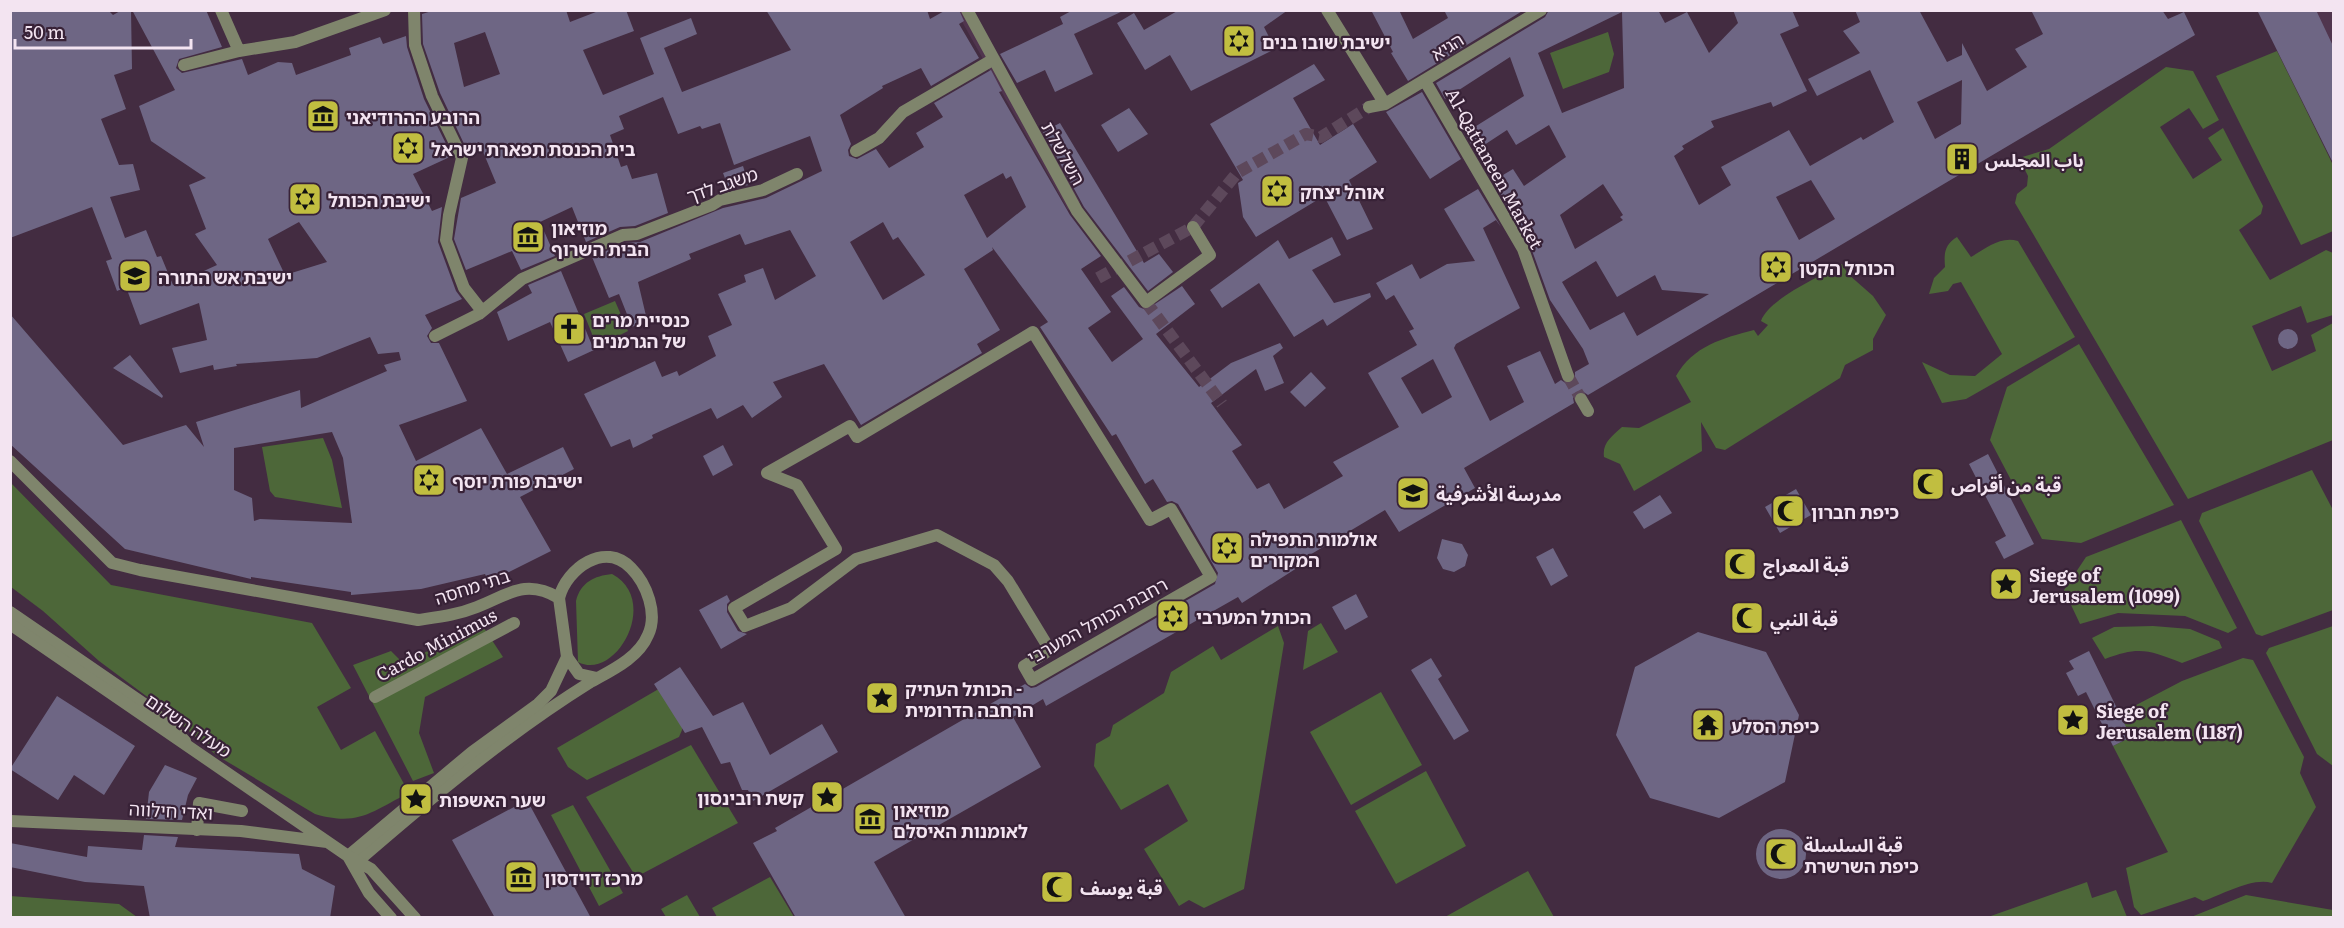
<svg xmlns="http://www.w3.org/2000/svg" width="2344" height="928" font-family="Literata,'Noto Sans Arabic','Noto Sans Hebrew',serif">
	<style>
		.built { fill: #50354e }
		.green { fill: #4d6739 }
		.building { fill: #6e6684; fill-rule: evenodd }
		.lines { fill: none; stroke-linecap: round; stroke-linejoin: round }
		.pedestrian-tunnel { stroke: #5d485b; stroke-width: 12; stroke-dasharray: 12 6; stroke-linecap: butt }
		.service { stroke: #7f856c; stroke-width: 12 }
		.pedestrian { stroke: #7f856c; stroke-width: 12 }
		.minor { stroke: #7f856c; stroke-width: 12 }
		.tertiary { stroke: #7f856c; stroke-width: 12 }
		.labels { text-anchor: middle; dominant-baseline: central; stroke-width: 4.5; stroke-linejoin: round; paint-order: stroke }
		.poi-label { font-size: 18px; font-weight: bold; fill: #f3e4f1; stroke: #382237; text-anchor: start }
		.street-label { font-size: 18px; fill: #f3e4f1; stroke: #382237 }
	</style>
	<rect width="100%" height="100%" fill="#432c41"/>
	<path class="built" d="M956,11H973L1080,202L1068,210Z
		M2309,11H2333V95Z"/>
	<path class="green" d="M1608,32L1614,54L1609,72L1563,89L1550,53Z
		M2277,51L2333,165V231L2301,245L2216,76Z
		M2166,67L2193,71L2219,120L2203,129L2189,108L2160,127L2193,179L2222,160L2208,138L2223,128L2263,206L2261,214L2239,230L2270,280L2326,250L2333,253V315L2307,323L2301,306L2252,326L2272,371L2316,351L2311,335L2333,323V440L2188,499L2015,203L2017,194L2027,186L2028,176L2019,158L2049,149Z
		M1957,237L1971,257C1987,248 2000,236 2018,241L2075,337L1966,399L1942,403L1922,362L1950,375L1975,376L2002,354L1961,282L1953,284L1948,291L1929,294L1934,278L1945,267C1944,254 1944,245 1957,237Z
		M1842,264L1848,274L1873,296L1886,315L1873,339V350L1845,365L1840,378L1725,450L1716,448L1701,422L1702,451L1634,491L1620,464L1604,457C1602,443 1612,436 1622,427L1639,428L1691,402L1676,376C1693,346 1723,338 1754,330L1758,336L1768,325L1761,321C1768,299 1821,276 1842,264Z
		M615,301L628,331L606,342L594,339L584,314Z
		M2079,344L2174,505L2081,543L2042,539L1990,440L2007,387Z
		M323,438L332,460L342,508L275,497L270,491L262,447Z
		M2312,470L2333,510V610L2262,636L2256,634L2199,521L2202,513Z
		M11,483L111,585L312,623L351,688L317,707L341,750L375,731L409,793C372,811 359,827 315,814L216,755L165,710L99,661L43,611L11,587Z
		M2181,520L2237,628L2228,633L2185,616L2118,613L2080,624L2064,590L2086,557Z
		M612,574C661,600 616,682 578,662L576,601C581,582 594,576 612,574Z
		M1321,623L1338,652L1303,670L1308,631Z
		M482,625L503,657L425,697L419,733L434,773L413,781L353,665L391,651L403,663Z
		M1278,626L1284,643L1244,889L1204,908L1189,900L1179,906L1144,849L1188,821L1168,784L1121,810L1094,766L1096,744L1110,736L1113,725L1164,693L1171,672L1213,646L1221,660Z
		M2153,626L2190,629L2219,641L2222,648L2182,663C2149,650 2139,646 2105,659L2092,638L2114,627Z
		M2333,626H2334L2333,766L2317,754L2266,653L2269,648Z
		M2243,658L2253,660L2304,757L2300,773L2316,807L2272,883C2252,877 2222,895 2203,901L2195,897L2141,915L2134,907L2126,868L2168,852L2113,746L2131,737L2119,714L2182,681Z
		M681,676L682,730L679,737L587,780L568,767L557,748Z
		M1381,692L1422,765L1351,805L1310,732Z
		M691,745L738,823L636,877L586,797Z
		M1426,771L1466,846L1396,884L1355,811Z
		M573,805L623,893L599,906L551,815Z
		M1528,871L1554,917H1445Z
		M770,877L794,917H717L712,908Z
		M2087,882L2092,898L2116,890L2127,917H1988Z
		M687,895L700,917H666L661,909Z
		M2246,895L2333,910V917H2191Z
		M10,896L119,904L137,917H11Z"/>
	<path class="building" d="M10,10H108L113,15L122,10H131L132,69L114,75L126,109L101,119L119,165L133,164L140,190L110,197L125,238L146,230L157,257L161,256L173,285L217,265L195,234L206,229L189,185L206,178L151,141L139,106L175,90L132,10H206L222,47L179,59L176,68L182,73L242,59L248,75L278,62L292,63L296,75L351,55L349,48L380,37L383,44L406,36L407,47L424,99L452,156L413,174L432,211L442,207L438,242L456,291L462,299L425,315L432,328L427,336L431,343H439L467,401L399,425L416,461L481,428L507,474L563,447L574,469L520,497L551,551L489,582L485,574L421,589L351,595V592L251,577V579L125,549L10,444V314L123,445L186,425L204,447L196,422L300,390L301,408L387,371L384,365L401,360L399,352L378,354L370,337L317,358L236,364L237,366L214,370L213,365L180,373L172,348L207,340L199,303L140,325L126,287L117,291L106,261L112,259L92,207L10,238ZM299,222L327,262L285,275L268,239ZM332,432L343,458L352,523L260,519L254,521L252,498L234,490V448Z
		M435,10H566L570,22L601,10H626L634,31L583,50L603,95L654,74L640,38L691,18L697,34L664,48L682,92L791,50L766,10H927L930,19L946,10H959L964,21L959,24L979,58L931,86L921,68L882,86L883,88L840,115L851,144L848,150L849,156L857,159L876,149L889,168L924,147L916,133L943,117L934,103L991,70L1002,91L999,92L1070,215L1101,256L1081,269L1111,312L1088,328L1112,362L1143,339L1111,296L1124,287L1139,307L1146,310L1182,286L1195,304L1156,334L1199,387L1231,363L1280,343L1283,348L1273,356L1284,383L1265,391L1256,369L1211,403L1242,445L1232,451L1257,489L1269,483L1284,509L1343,476L1333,462L1399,427L1368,373L1417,345L1409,331L1414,329L1394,295L1386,300L1376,283L1412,264L1420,279L1447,264L1475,261L1444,209L1478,189L1501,227L1496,220L1483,228L1520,308L1456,344L1454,348L1490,421L1524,402L1507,366L1540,351L1555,384L1561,380L1567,384L1575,381V372L1589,364L1583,349L1550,300L1530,245L1493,181L1513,169L1524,186L1566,157L1549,125L1516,145L1507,130L1475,151L1465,133L1524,96L1510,57L1445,99L1436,83L1545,17L1549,10H1658L1665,23L1687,12L1709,53L1738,23L1733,10H1792L1799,26L1780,34L1807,91L1773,107L1771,102L1711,121L1714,127L1682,146L1684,149L1674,156L1699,205L1731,185L1721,167L1789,130L1810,166L1861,137L1863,140L1894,122L1870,70L1817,96L1808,79L1860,53L1843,31L1860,22L1855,10H1919L1947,62L1962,55V43L1987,91L2027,67L2015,49L2043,34L2031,10H2162L2168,19L2184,12L2195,35L1588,395L1582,391L1576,392L1573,398L1574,403L1464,468L1475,488L1399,532L1385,510L1298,562L1300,566L1242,603L1238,597L1046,706L1043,699L1013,717L1041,767L874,862L906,918H796L753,843L777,831L775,828L1018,688L1025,684L1031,688L1036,687L1215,584L1218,573L1178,504L1172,501L1167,502L1153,479L1145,484L1116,434L1112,436L1040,327L1048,322L992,247L993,250L964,269L1000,330L977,344L982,353L861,425L824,364L773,382L782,397L752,418L743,405L717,419L711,408L652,435L653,438L633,448L630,439L611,447L584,394L655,361L662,377L677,371L679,376L716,356L708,336L732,325L718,294L746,282L744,275L763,268L775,300L816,276L790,230L745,245L740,234L689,254L691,259L638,282L647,320L632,327L619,294L609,298L592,257L625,243L640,242L723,208L766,198L822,171L810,136L734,165L720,123L702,129L700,126L678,134L663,97L619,116L624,129L610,135L621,167L627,165L632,179L657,173L668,213L635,226L620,227L586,242L572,207L540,222L555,256L521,270L512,251L466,270L454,239L461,198L496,183L479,142L466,148L440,93L423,44L422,14ZM1622,12L1624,88L1562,113L1538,53ZM485,32L500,74L464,87L454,43ZM1962,80L1961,124L1935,139L1917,102ZM1003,173L1006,179L1011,176L1026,207L987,238L964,195ZM1811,180L1835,219L1799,240L1776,197ZM1603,184L1623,215L1620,217L1623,220L1575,249L1560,215ZM883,222L893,240L898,237L925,275L883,300L850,242ZM1596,261L1617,297L1655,275L1662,290L1709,294L1637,336L1624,312L1590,330L1562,282ZM1433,359L1452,397L1422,414L1401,378Z
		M1073,10H1125L1074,34L1093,74L1055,92L1045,70L1017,83L1000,54L1063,24L1060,17Z
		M1179,10H1288L1264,27L1275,49L1191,91L1170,55L1145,70L1117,23L1134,13L1144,30Z
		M1371,10H1399L1413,39L1448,18L1444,10H1524L1408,81L1391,53L1393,52Z
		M2257,10H2316L2334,48V165Z
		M1314,64L1325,80L1293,98L1320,145L1353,124L1377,162L1349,180L1373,229L1347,240L1324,196L1256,237L1243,217L1238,183L1243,180L1210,124Z
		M1422,92L1461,159L1430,179L1386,112Z
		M1129,108L1148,134L1118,152L1101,125Z
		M1060,123L1144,263L1159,254L1173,272L1148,291L1084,207L1043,132Z
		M743,166L749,185L729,189L723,173Z
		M1332,237L1341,255L1312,270L1334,303L1370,293L1371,297L1327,326L1323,319L1294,337L1259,283L1222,308L1210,290L1278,240L1289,259Z
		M561,271L594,350L568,362L550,322L508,341L497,312L532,293L528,285Z
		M2278 339a10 10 0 1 1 20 0a10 10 0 1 1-20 0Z
		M130,355L163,396L162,398L113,368Z
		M1311,372L1326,388L1305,407L1290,392Z
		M723,445L733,465L713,476L703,456Z
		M1988,454L2034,544L2004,559L1995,542L2006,536L1969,464Z
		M1796,489L1811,515L1780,533L1765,507Z
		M1660,495L1672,513L1644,529L1633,512Z
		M1442,539L1462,544L1468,555L1465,566L1454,572L1443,569L1437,558Z
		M1553,548L1568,576L1551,586L1536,557Z
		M1728 564a12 12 0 1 1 24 0a12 12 0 1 1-24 0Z
		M1356,594L1368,617L1345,630L1332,607Z
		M727,595L730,601L727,604V612L738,631L747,634L721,649L699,610Z
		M1698,632L1766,652L1799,715L1785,782L1719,818L1650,798L1616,735L1635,667Z
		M2089,651L2131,737L2113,746L2086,692L2078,696L2066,673L2074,669L2069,661Z
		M1431,658L1442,676L1438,679L1469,731L1454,740L1411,670Z
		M680,667L713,716L743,702L770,755L822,724L838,752L753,801L748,790H742L730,762L721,764L702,727L685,733L654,684Z
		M57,696L135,746L104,795L74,775L58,800L10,769Z
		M165,765L197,778L188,795L182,820L146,819L149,792Z
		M527,800L591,918H495L452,840Z
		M1756 854a25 25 0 1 1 50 0a25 25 0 1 1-50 0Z
		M144,835L178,837L175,847L299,854L302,869L335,886L330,918H150L144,886L85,882L10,867V843L87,857L88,846L142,850Z"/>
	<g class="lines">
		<path class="pedestrian-tunnel" d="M1098,278L1193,227L1237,173L1306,134L1321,137L1369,107
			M1146,302L1222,404
			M1568,376L1581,399"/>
		<path class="service" d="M10,612L147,706L185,741
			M567,657L579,674L597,678
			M197,830L199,803L242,811
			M358,861C432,797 506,735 589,683C610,671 638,659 648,635C658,614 647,584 631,568C605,541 567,568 559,598"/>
		<path class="pedestrian" d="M221,10L239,51
			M414,10L415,45L432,96L462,158L449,215L446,240L464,288L482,311
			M967,10L1077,211L1146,302L1210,255L1193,227
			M1327,10L1385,104
			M184,65L239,51L295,42L385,10
			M1425,81L1523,249L1568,376
			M1369,107L1385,104L1541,10
			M856,151L879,138L903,112L994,59
			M1033,332L1150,520L1171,509L1211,577L1032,680L1024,666L1050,650L1008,581L994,565L937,535L856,559L791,608L745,626L734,608L836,549L797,485L767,473L850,426L857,437Z
			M435,336L479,314L522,279L623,235L637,234L712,205L720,200L763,190L797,174
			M1581,399L1588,411
			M375,697L514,623"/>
		<path class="minor" d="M10,461L112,563L140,570L418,620C438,617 457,615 477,607C508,595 525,578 559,598L567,657L551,691L538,704L472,752L348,856"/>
		<path class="tertiary" d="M10,624L348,856L371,869L415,918
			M10,821L241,831L327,842
			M348,856L369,893L391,918"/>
	</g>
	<defs>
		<symbol id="synagogue-square" viewBox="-11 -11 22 22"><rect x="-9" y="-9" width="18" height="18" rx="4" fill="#c1be40" stroke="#382237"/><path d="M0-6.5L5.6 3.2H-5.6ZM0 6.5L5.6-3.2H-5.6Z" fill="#111"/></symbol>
		<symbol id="museum-square" viewBox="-11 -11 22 22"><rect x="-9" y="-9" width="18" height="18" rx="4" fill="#c1be40" stroke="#382237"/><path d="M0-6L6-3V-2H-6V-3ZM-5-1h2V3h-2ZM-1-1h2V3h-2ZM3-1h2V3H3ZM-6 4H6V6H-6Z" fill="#111"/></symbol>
		<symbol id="building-square" viewBox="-11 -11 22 22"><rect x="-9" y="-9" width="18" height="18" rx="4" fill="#c1be40" stroke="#382237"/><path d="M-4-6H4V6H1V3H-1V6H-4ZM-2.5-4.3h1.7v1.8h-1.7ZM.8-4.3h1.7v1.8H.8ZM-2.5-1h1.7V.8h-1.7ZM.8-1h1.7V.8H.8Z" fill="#111"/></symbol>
		<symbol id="university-square" viewBox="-11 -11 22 22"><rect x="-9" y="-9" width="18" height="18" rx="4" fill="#c1be40" stroke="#382237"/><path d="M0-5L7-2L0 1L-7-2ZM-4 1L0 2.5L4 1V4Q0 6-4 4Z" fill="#111"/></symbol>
		<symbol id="church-square" viewBox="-11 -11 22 22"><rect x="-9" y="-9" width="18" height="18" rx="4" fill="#c1be40" stroke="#382237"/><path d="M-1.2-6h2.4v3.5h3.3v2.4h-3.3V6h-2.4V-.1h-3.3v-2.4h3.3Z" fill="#111"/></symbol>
		<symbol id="mosque-square" viewBox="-11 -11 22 22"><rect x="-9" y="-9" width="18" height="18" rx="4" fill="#c1be40" stroke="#382237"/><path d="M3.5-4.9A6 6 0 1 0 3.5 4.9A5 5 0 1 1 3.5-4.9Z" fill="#111"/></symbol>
		<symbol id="school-square" viewBox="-11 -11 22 22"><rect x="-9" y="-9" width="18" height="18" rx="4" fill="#c1be40" stroke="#382237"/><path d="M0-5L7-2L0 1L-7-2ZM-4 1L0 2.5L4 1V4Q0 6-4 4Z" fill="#111"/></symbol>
		<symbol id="sight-square" viewBox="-11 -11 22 22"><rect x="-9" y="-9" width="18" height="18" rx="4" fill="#c1be40" stroke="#382237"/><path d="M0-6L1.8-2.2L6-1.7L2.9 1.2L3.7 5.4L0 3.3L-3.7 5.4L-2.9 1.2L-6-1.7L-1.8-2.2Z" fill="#111"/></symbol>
		<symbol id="temple-square" viewBox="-11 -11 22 22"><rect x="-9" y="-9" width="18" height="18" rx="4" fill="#c1be40" stroke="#382237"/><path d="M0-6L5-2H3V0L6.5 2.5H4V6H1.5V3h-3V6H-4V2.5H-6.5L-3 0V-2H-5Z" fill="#111"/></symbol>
	</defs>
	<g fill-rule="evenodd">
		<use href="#synagogue-square" x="1220" y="22" width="38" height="38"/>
		<use href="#museum-square" x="304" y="97" width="38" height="38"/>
		<use href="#synagogue-square" x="389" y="129" width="38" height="38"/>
		<use href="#building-square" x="1943" y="140" width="38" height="38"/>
		<use href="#synagogue-square" x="1258" y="172" width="38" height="38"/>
		<use href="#synagogue-square" x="286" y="180" width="38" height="38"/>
		<use href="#museum-square" x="509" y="218" width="38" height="38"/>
		<use href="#synagogue-square" x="1757" y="248" width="38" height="38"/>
		<use href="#university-square" x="116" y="257" width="38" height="38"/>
		<use href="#church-square" x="550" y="310" width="38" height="38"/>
		<use href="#synagogue-square" x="410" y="461" width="38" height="38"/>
		<use href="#mosque-square" x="1909" y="465" width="38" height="38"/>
		<use href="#school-square" x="1394" y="474" width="38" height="38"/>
		<use href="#mosque-square" x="1769" y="492" width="38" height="38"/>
		<use href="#synagogue-square" x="1208" y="529" width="38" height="38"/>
		<use href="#mosque-square" x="1721" y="545" width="38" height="38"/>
		<use href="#sight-square" x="1987" y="565" width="38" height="38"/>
		<use href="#synagogue-square" x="1154" y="597" width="38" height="38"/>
		<use href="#mosque-square" x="1728" y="599" width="38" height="38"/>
		<use href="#sight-square" x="863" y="679" width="38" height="38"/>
		<use href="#sight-square" x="2054" y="701" width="38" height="38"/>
		<use href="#temple-square" x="1689" y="706" width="38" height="38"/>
		<use href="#sight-square" x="808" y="778" width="38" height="38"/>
		<use href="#sight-square" x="397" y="780" width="38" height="38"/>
		<use href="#museum-square" x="851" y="800" width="38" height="38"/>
		<use href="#mosque-square" x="1762" y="835" width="38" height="38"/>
		<use href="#museum-square" x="502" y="858" width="38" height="38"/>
		<use href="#mosque-square" x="1038" y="868" width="38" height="38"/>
	</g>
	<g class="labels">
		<g class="poi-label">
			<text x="1262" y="41">ישיבת שובו בנים</text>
			<text x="346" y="116">הרובע ההרודיאני</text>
			<text x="431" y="148">בית הכנסת תפארת ישראל</text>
			<text x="1985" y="159">باب المجلس</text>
			<text x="1300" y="191">אוהל יצחק</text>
			<text x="328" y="199">ישיבת הכותל</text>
			<text x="551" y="227">מוזיאון<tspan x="551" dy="21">הבית השרוף</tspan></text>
			<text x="1799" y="267">הכותל הקטן</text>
			<text x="158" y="276">ישיבת אש התורה</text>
			<text x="592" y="319">כנסיית מרים<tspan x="592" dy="21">של הגרמנים</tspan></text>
			<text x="452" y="480">ישיבת פורת יוסף</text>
			<text x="1951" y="484">قبة من أقراص</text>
			<text x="1436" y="493">مدرسة الأشرفية</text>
			<text x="1811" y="511">כיפת חברון</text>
			<text x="1250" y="538">אולמות התפילה<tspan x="1250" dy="21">המקורים</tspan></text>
			<text x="1763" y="564">قبة المعراج</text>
			<text x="2029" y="574">Siege of<tspan x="2029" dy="21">Jerusalem (1099)</tspan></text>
			<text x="1196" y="616">הכותל המערבי</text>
			<text x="1770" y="618">قبة النبي</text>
			<text x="905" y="688">הכותל העתיק -<tspan x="905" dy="21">הרחבה הדרומית</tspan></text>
			<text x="2096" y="710">Siege of<tspan x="2096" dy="21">Jerusalem (1187)</tspan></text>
			<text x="1731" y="725">כיפת הסלע</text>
			<text x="804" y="797" text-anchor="end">קשת רובינסון</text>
			<text x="439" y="799">שער האשפות</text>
			<text x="893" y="809">מוזיאון<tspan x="893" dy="21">לאומנות האיסלם</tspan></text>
			<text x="1804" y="844">قبة السلسلة<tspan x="1804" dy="21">כיפת השרשרת</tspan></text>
			<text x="544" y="877">מרכז דוידסון</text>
			<text x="1080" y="887">قبة يوسف</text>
		</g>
		<g class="street-label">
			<text transform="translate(1447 46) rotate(-32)">הגיא</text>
			<text transform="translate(1064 153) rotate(61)">השלשלת</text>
			<text transform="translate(1495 168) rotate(61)">Al-Qattaneen Market</text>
			<text transform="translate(722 184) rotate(-19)">משגב לדך</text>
			<text transform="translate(472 586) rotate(-18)">בתי מחסה</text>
			<text transform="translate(1097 620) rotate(-29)">רחבת הכותל המערבי</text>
			<text transform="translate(436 644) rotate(-28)">Cardo Minimus</text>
			<text transform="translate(189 725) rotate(34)">מעלה השלום</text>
			<text transform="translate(171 810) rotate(3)">ואדי חילווה</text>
		</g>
	</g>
	<rect width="2344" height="928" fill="none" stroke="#f3e4f1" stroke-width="24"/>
	<path d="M15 39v9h176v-9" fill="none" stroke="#f3e4f1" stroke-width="3"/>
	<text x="24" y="39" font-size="18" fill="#f3e4f1" stroke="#382237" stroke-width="4.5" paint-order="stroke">50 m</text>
</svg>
